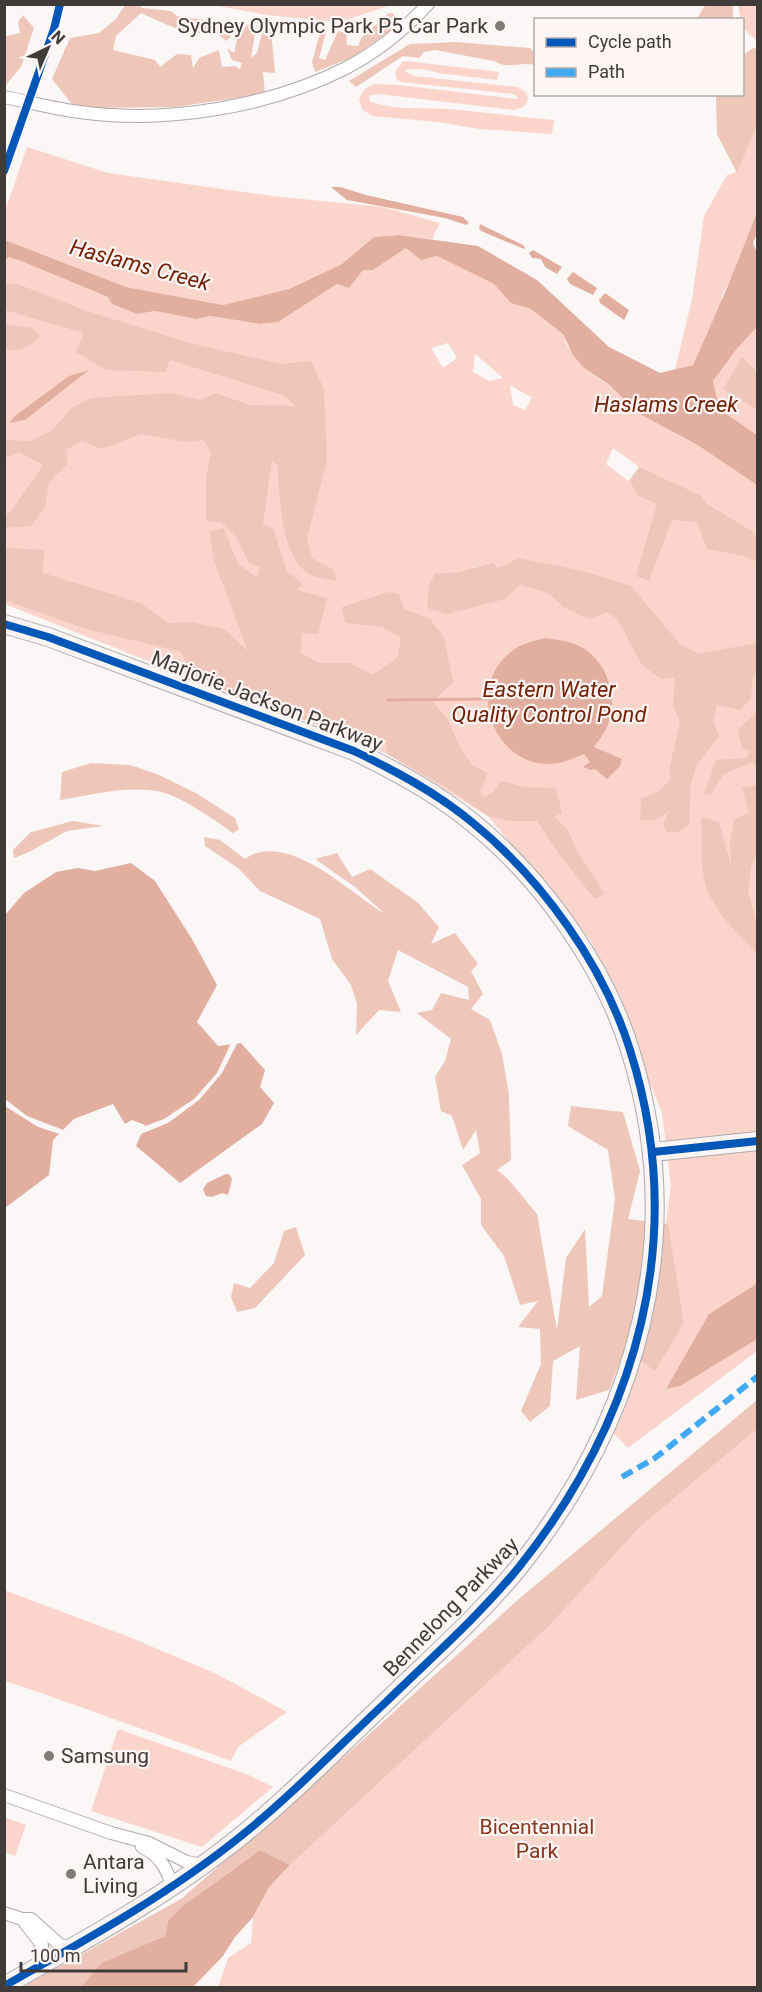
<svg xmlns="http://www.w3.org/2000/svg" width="762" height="1992" font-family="Roboto,sans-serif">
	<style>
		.green { fill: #fbd5cb; fill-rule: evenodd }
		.forest { fill: #efc6ba }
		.water { fill: #e1aea0 }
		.pier { fill: #fbf7f6 }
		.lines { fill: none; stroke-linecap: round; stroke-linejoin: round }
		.stream { stroke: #e1aea0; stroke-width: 3 }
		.street-casing { stroke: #afaaa9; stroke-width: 14 }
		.secondary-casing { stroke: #afaaa9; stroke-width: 20 }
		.street { stroke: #fefefe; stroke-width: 12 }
		.secondary { stroke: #f8f5f4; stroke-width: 18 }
		.quiet { stroke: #3fa9f5; stroke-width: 6; stroke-dasharray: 12 6; stroke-linecap: butt }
		.cycleway-casing { stroke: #fdf6f4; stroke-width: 11 }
		.cycleway { stroke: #0057b8; stroke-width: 8 }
		.poi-dot { fill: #817c7a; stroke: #fdf6f4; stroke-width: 2 }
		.labels { text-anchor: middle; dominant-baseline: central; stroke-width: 4.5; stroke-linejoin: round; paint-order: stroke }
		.poi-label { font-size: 21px; fill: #403a38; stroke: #fdf6f4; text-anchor: start }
		.street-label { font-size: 21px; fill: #403a38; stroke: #fdf6f4 }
		.park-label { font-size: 21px; fill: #89341c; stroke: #fdf6f4 }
		.water-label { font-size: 22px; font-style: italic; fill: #742006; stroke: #fdf6f4 }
	</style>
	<rect width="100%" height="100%" fill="#fbf7f6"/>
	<path class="green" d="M213,5H391L340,22L267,15Z
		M738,5H757V40C742,31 741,21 738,5Z
		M406,61L499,72L497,80L438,73C428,70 414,67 404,71L414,76L517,87C533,93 531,107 514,110L378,94L369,96L370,101C394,111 422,107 448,109C483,112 518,117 554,120L552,134L480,129L438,122L372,116L362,109L359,99L365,89L374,84L399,85L516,99L518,97L513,94L402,82L397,80L395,72L402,62Z
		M757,116V211L736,270L723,293L720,308L693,365L675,370L692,299L704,216L727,175L737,172L756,128Z
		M27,147L108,173L272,196L383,207L440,223L432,239L399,235L374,237L342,264L289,289L223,305L126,287L5,240V211Z
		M406,248L421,259L437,256L494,284L512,303L531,309L563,334L567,345L584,368L679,436L699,446L757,485V537L752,531L706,503L702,496L643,470L757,550V1351L628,1448L611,1430L654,1318L671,1185L662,1113L591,941L488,816L387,754L333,731L168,669L5,604L4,284L49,297L18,284L5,283V261L9,257L21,261L108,297L112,304L137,314L155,311L197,318L210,316L260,324L278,322L337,284L349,288L363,270H373ZM448,343L457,358L443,368L431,348ZM475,354L503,378L489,381L473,372ZM510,385L532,398L525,410L513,405ZM613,448L639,467L628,481L606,464ZM518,558L551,565L431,583L435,573L458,572L491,563L498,568Z
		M755,329L757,330V372L742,358L724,389L757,410V435L718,409L713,381L736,350Z
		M757,1429V1987L218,1988L228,1958L251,1943L253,1917L269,1887L290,1865L550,1625L640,1527Z
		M4,1590L129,1637L217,1674L287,1712L238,1747L231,1761L44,1694L5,1681Z
		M118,1729L249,1775L273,1787L202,1847L91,1811Z
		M4,1817L26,1825L15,1856L5,1852Z"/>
	<path class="forest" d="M125,5H137L143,8L171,11L177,16L219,22L231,37L226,41L214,31C191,39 162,22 141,13L116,36L113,50L155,60L160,67L177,54L191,55L193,68L199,58L219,50L222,67L235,66L240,69L242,63L232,60L227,48L234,53L238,35L248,24L255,33L251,58L257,53L263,29L271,30L275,73L263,72L265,94L175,107L75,108L52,79L70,38L99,33L116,19Z
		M705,5H733V19H697Z
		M389,13L394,14V28L353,57L315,72L312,62L321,29H327L319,58L325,60L338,31L346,33L347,45L358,46L362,37Z
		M23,15L34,28L21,67L5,86V36L20,33L18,22Z
		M456,42L530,48L535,54V65C521,61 507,70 494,61L435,50L424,52L419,58L403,56L356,87L349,81L410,44Z
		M753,48L757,49L756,128L737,173L717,134L716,95L742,94L743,55Z
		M5,283L18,284L84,310L190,343L281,364L311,361L324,389L327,460L307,539L312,558L334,570L336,581C328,579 316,578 309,574C280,556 280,495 277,465L272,461L263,524L273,528L287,571L303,584L296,590L327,598L318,634L302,633L301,653L319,663H350L372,675L397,658L401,638L382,627L345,623L342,607L388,592L399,594L404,609L430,619L444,637L453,682L433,702L447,718L460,747L472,765L488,773L480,791L483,797L493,793L501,781L524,787L556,788L562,813L554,817L568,829L577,852L605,894L595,899L559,854L537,821H508L488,816L447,788L387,754L386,741L333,731L168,669L185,663L182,652L86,629L5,600V548L44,550L43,573L141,603L168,623L191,622L224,629L248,651L214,561L209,532L224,528L238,564L257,577L260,567L249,563L236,537L221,522L206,521V477L211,452L203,440L186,442L141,434L102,449L82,441L66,450L68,464L49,482L45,507L31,526L5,528V515L11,511L43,465L19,452L5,458V440L30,441L51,431L73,407L91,398L171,393L200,400L216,393L250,405L296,406L283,395L170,360L166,372L106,370L76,352L84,333L5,310Z
		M4,324L32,328L40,336C30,345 19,355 5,348Z
		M742,357L757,372V410L723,389Z
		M639,467L702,496L706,503L752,531L757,537V562L744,556L707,549L697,522L672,520L649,581L636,576L657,504L639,496L630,482Z
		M518,558L583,571L631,586L679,643L698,654L757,643V673L753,675L751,698L741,710L717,705L713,721L719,736L697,765L691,784L689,824L678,832H666L663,825L669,811L655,820H640L641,798L658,792L671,779L669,769L680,723L673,704L675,677L661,679L642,665L618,620L608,612L589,619L565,608L548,593L520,585L505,599L447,614L427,608L429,586L435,573L458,572L492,563L498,568Z
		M757,712V766L752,762L724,774L711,794L704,795L716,760L747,758L750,750L743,749L737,730Z
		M91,763L130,765L157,774L196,793L235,818L239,829L233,833C216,821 185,799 165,793C132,784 93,795 60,800L62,772Z
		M757,785V851L751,867L748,892L757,924V953C735,931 708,907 703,873C700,855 702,835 701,817L719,822L731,865L730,843L734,820L749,813L742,787Z
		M73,821L104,826L67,831L29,852L14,858L13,850L31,832Z
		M204,837L220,840L245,859C287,829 350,893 385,914L355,887L315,859L337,853L352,877L370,869L417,902L439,927L431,944L455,933L478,964L471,971L483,994L471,1009L490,1020L502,1054L509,1095L511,1160L497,1170L508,1179L537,1214L557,1330L566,1258L585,1229L589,1307L602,1296L615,1199L608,1150L568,1126L571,1106L623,1112L640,1171L628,1219L668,1224L684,1323L655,1371L625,1349L609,1390L576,1400L580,1346L553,1361L550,1406L530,1422L521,1411L541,1364L540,1329L518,1327L538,1301L520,1305L504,1256L481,1225V1199L462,1165L480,1153L476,1130L463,1150L452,1116L441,1111L435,1077L445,1061L451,1039L417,1013L432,1010L441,993L469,1000L468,987L398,950L388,981L401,1012L379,1010L356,1035L357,1004L351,985L332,959L320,919L260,891L238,868L205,846Z
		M296,1227L305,1255L255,1308L237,1312L231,1297L234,1283L250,1288L274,1263L284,1231Z
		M757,1400V1429L640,1527L550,1625L290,1865L260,1850L181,1907L168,1921L165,1936L101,1963L81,1987L21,1988L181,1899L345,1756L520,1598Z"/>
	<path class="water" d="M331,187H340L366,195L463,217L469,223L466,225L445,218L347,200Z
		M757,211V233L753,243L758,256L757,330L755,329L736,350L713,381L719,409L757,435V485L699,446L640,414L608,384L584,368L573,355L563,334L531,309L511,303L494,284L437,256L421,260L406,248L373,270H363L349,288L337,284L278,322L260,324L210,316L197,319L155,311L137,314L112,304L108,297L21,261L9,257L5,261V240L126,287L223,305L289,289L342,264L374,237L399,235L478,246L537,280L609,347L660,373L693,365C716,314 738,264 757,211Z
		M480,224L521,244L525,247L524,249L481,231L479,228Z
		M533,250L562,267L557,274L545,267L541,259L532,258L529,253Z
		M573,272L597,288L593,295L570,284L567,279Z
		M605,293L629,310L624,320L600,303L599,300Z
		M89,370L25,420L9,423L15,416L69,376Z
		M546,638C559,640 571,641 583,648C610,665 620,703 605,731C602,737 597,742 594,747L622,759L620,766L607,779L595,769L591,770L583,767L590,762L584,754C572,759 561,764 548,764C491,763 466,685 512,651C522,643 534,641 546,638Z
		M131,863L155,881L192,939L217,985L197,1022L218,1046L241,1043L265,1070L260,1087L274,1103L262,1124L180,1183L136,1146L145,1125L132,1120L125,1124L113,1104L74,1119L53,1140L49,1175L5,1208V915L24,893L56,872L78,868L95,871Z
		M226,1174H229L232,1179L228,1195L222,1193L212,1197L206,1196L203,1189L207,1183Z
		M757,1281V1339L680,1386L666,1389L709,1314L755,1285Z
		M260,1850L290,1865L269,1887L253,1917L235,1937L223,1956L194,1986L81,1987L101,1963L165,1936L168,1921L181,1907Z"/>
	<path class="pier" d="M239,1040L222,1073L199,1100L168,1123L136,1136L140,1128L164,1119L194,1099L217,1073L232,1041Z
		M5,1099L27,1116L66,1131L63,1135L38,1127L8,1108L5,1106Z"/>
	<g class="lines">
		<path class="stream" d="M388,700L487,699"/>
		<defs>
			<path id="street" d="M4,97C30,102 55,109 80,112C166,124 269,107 346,68C377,52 404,30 428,4
				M4,1795L111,1833L149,1843L187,1862L202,1865
				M142,1847C159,1855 167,1868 172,1886
				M4,1913L22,1919H31L60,1945L71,1949
				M22,1919L42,1945V1956L45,1963"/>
			<path id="secondary" d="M4,624L48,637L354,751C396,771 437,793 473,823C542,879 604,966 630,1050C689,1236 638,1418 519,1567C479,1616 431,1658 386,1702C338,1747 292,1795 241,1836C168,1895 86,1940 4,1986
				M653,1152L758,1141"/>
		</defs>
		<use href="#street" class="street-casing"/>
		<use href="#secondary" class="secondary-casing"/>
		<use href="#street" class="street"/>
		<use href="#secondary" class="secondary"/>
		<path class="quiet" d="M622,1477L655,1458L758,1376"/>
		<defs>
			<path id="cycleway" d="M4,171L54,29L60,4
				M4,624L48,637L354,751C396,771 437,793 473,823C542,879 604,966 630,1050C689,1236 638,1418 519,1567C479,1616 431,1658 386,1702C338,1747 292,1795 241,1836C168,1895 86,1940 4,1986
				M653,1152L758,1141"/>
		</defs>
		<use href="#cycleway" class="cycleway-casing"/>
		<use href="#cycleway" class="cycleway"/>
	</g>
	<g class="poi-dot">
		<circle cx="500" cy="26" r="6"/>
		<circle cx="49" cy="1756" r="6"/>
		<circle cx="71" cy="1874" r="6"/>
	</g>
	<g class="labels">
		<g class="poi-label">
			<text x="488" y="26" text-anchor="end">Sydney Olympic Park P5 Car Park</text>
			<text x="61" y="1756">Samsung</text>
			<text x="83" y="1862">Antara<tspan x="83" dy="24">Living</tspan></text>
		</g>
		<g class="street-label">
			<text transform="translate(267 701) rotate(21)">Marjorie Jackson Parkway</text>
			<text transform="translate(451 1607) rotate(-46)">Bennelong Parkway</text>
		</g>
		<g class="park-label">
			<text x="537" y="1827">Bicentennial<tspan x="537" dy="24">Park</tspan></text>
		</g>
		<g class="water-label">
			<text transform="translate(140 265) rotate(15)">Haslams Creek</text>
			<text x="666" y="404">Haslams Creek</text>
			<text x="549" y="689">Eastern Water<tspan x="549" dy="25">Quality Control Pond</tspan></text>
		</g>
	</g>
	<rect width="762" height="1992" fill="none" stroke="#403a38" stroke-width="12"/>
	<rect x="534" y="18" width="210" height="78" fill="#fdf6f4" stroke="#b1aba9" stroke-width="1.5"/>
	<rect x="546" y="38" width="30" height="9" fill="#0057b8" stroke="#b1aba9" stroke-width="1.5"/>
	<text x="588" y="48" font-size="18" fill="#403a38">Cycle path</text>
	<rect x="546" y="68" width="30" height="9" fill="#3fa9f5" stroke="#b1aba9" stroke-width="1.5"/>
	<text x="588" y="78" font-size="18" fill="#403a38">Path</text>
	<g transform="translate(48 48) rotate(44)" stroke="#fdf6f4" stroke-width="4.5" paint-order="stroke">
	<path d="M0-4.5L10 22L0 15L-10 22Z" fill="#403a38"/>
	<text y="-9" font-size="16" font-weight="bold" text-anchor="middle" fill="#403a38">N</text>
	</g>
	<path d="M21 1962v9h165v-9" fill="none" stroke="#403a38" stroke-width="3"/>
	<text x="30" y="1962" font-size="18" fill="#403a38" stroke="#fdf6f4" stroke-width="4.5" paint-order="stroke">100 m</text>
</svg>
